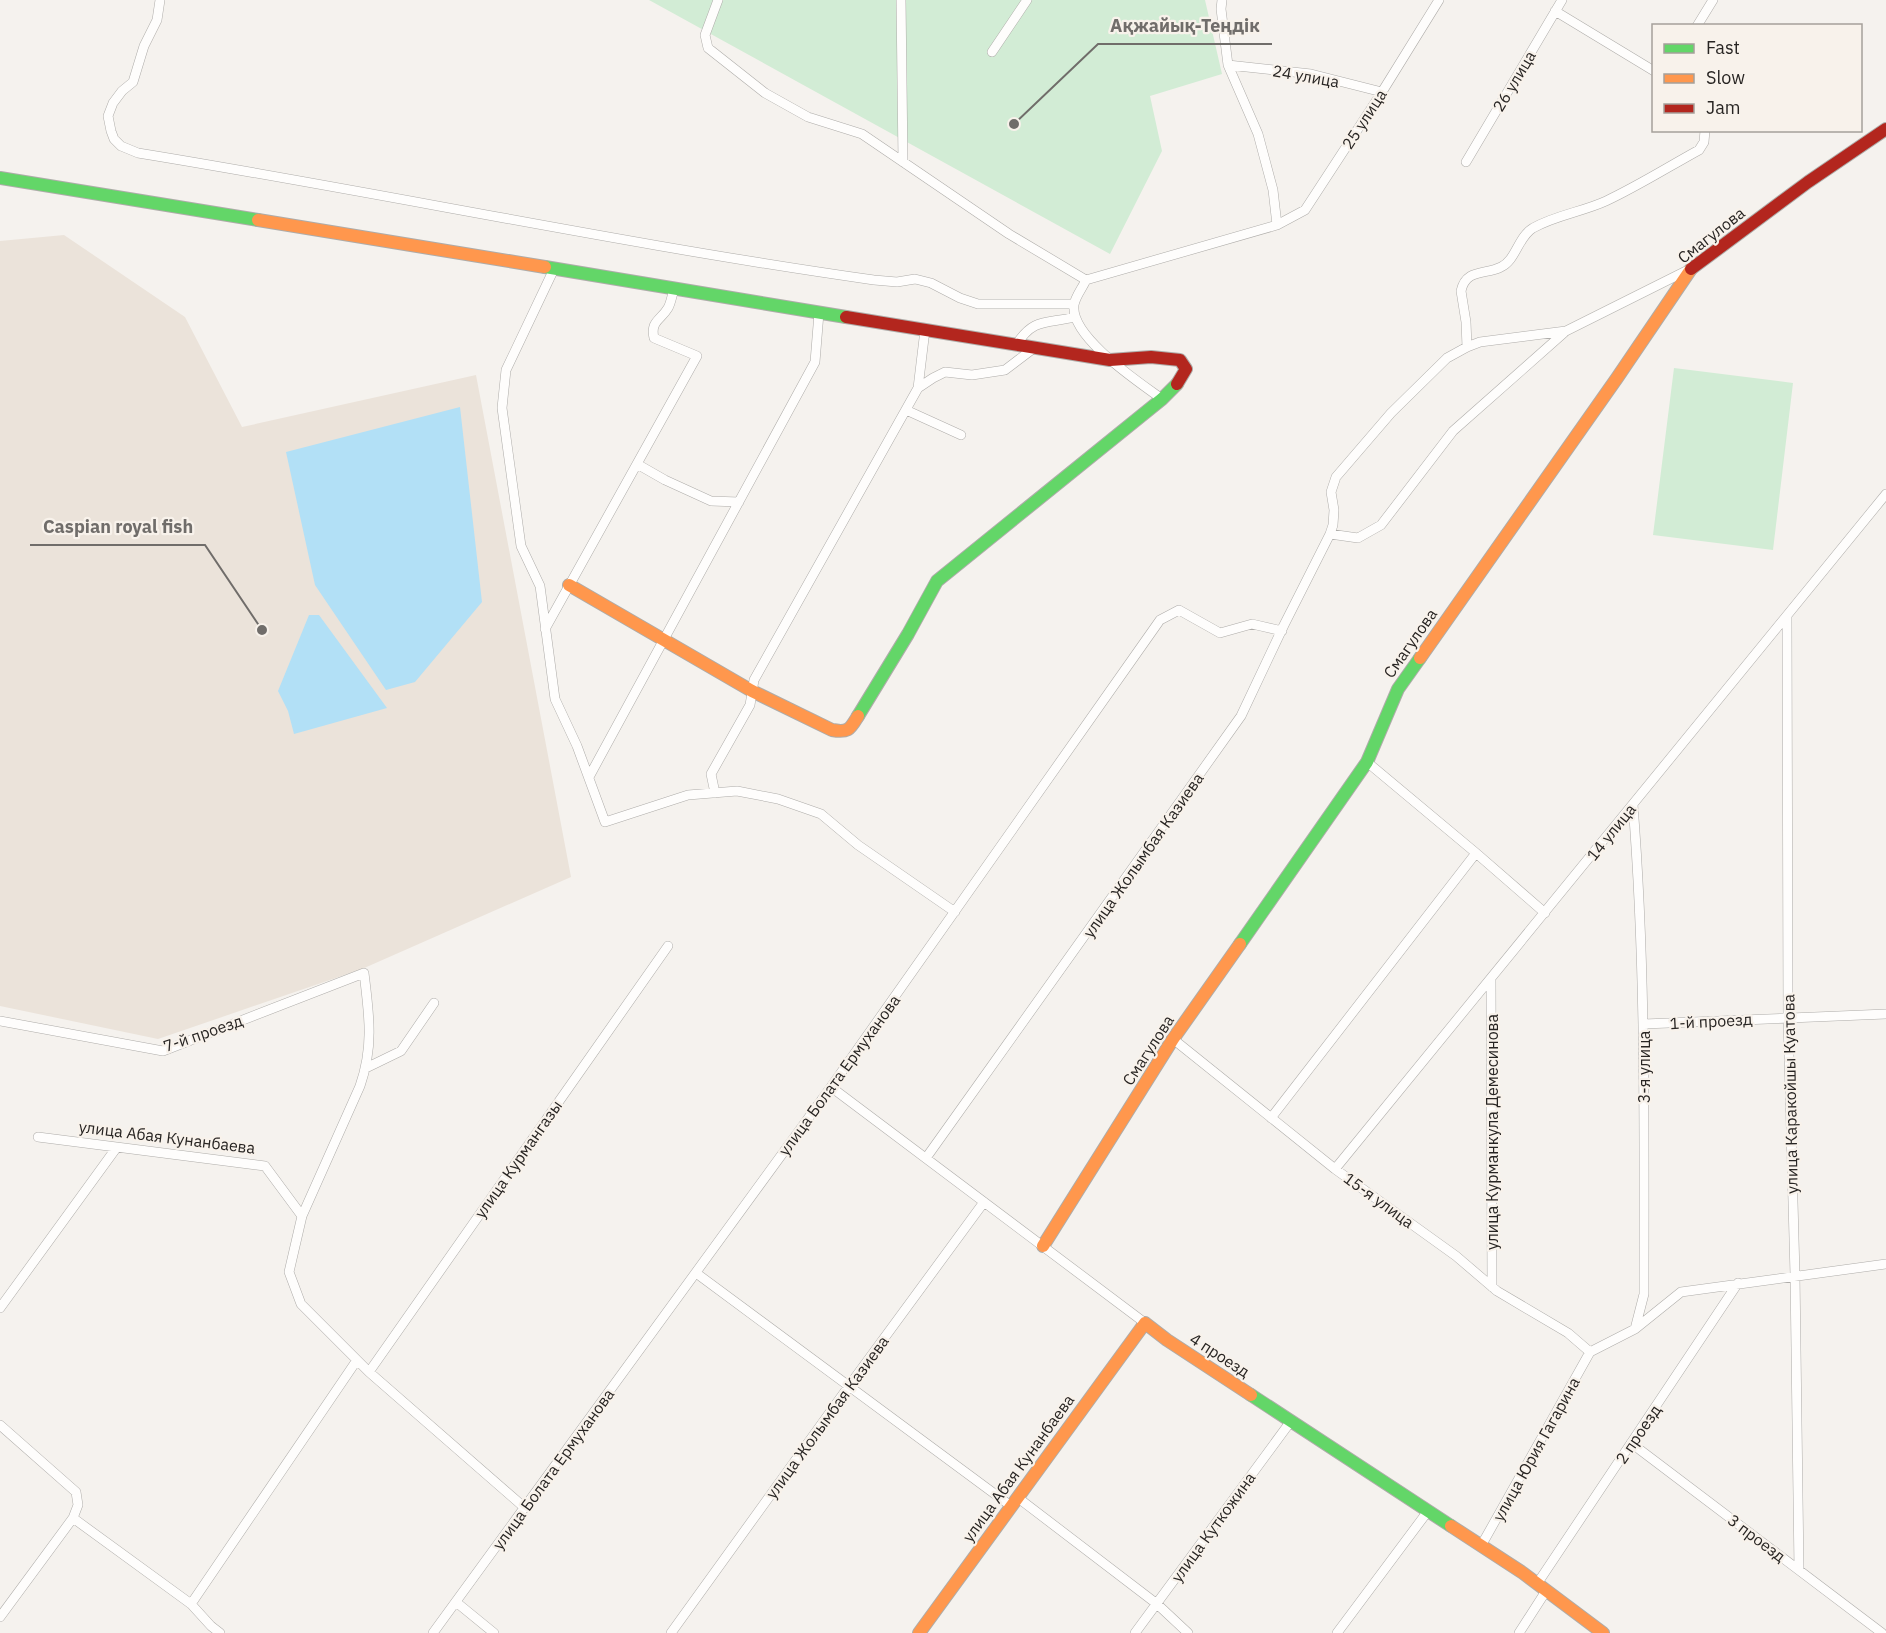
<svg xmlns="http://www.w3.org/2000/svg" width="1886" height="1633" font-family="'IBM Plex Sans',sans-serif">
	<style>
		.built { fill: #ebe3da }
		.green { fill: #d2ecd5 }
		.water { fill: #b2e0f6 }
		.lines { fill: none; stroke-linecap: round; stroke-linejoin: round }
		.street-casing { stroke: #aeaca9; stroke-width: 10 }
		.fast-casing { stroke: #aeaca9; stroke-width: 14 }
		.slow-casing { stroke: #aeaca9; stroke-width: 14 }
		.jam-casing { stroke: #aeaca9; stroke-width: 14 }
		.street { stroke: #fefdfc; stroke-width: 9 }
		.fast { stroke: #63d668; stroke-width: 12 }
		.slow { stroke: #ff974d; stroke-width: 12 }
		.jam { stroke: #b3261e; stroke-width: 12 }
		.labels { text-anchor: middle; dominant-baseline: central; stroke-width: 4.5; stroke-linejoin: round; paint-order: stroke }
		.street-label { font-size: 16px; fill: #282523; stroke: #f8f2eb }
		.leader { fill: none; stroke: #706d6a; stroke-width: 2 }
		.callout-dot { fill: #706d6a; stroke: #f8f2eb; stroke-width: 2 }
		.callout-label { font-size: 18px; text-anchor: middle; font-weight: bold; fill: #706d6a; stroke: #f8f2eb; stroke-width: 4.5; stroke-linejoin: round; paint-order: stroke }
	</style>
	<rect width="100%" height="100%" fill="#f5f2ee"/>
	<path class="built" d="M64,235L185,317L242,427L476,375L571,877L362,969L158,1039L0,1006V241Z"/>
	<path class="green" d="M649,0H1205L1222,74L1150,96L1162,151L1110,254Z
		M1674,368L1793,383L1773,550L1653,535Z"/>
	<path class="water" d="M460,407L482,602L415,682L386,690L315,585L286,452Z
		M309,615H319L387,708L294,734L288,711L278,691Z"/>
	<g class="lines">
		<defs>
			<path id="street" d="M160,0L157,20L144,46L133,82L122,91L113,103L108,116L111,131L114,139L121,146L138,153C384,193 627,245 874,280L897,282L915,279L931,283L960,298L978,304H1074
				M718,0L705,35L708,48L765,93L808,117L862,134L1009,234L1086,280L1277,225L1305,210L1382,92L1439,0
				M901,0L903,162
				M1222,0L1221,9L1228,65L1258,134L1273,190L1277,225
				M1555,11L1654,71
				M1697,26L1713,0
				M992,52L1027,0
				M1228,65L1311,74L1382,92
				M1466,162L1562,0
				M554,269L506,370L502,408L521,546L540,586L555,699L577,746L605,822L688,795L737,791L778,799L821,814L858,845L955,912
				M1086,280C1083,287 1075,297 1074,305C1070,337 1139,382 1162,399
				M1016,345C1034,317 1047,324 1075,317
				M1467,347L1466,322L1461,291C1466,268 1486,275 1501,267C1516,260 1518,237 1533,228C1556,215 1582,212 1606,201C1638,186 1668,167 1699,150L1704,142L1705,130
				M918,388L933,378L945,372L972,375L1005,370L1034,348
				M906,410L961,435
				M637,464L665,480L711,501L739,502
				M1330,534L1333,525L1334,510L1331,492L1336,477L1391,413L1447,358L1467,347L1480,342L1566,331
				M1787,617L1788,1018L1795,1275L1799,1570
				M545,629L697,356L654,338C650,321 661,320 668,308C671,303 672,295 674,289
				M1367,762L1476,853L1545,913
				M589,777L815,362L819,313
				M715,793L711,774L750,705L754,680L918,388L925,330
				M1633,805C1646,968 1644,1131 1644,1294L1635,1329
				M1491,978L1492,1287
				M0,1021L163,1051L364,973C369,1014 374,1046 360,1086L302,1216L289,1272L301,1304L369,1372L525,1508
				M1644,1024L1886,1014
				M1173,1039L1335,1169L1456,1256L1497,1291L1568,1333L1590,1352
				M366,1068L401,1051L434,1003
				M831,1087L1145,1323
				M1271,1118L1476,853
				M38,1137L265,1166L302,1216
				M926,1158L1241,716L1284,625L1330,534L1358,538L1381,525L1453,431L1566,331L1688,270
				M1335,1169L1886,494
				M696,1273L1011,1506
				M0,1308L117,1147
				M1590,1352L1635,1329L1681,1292L1886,1264
				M369,1372L668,946
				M0,1425L76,1492L78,1505L73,1518L0,1617
				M1631,1443L1882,1633
				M1017,1497L1157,1604L1188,1633
				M73,1518L191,1604L211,1626L220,1633
				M1481,1546L1590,1352
				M1537,1584L1738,1283
				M456,1602L494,1633
				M191,1604L357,1360
				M433,1633L831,1087L1160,620L1179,610L1220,633L1252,624L1282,631
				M671,1633L849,1386L984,1202
				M1135,1633L1291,1421
				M1337,1633L1428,1511
				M1519,1633L1546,1591"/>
			<path id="fast" d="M0,178L258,220
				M545,267L846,317
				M858,716L908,634L937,581L1162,399L1177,384
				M1240,944L1367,762L1398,689L1420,658
				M1251,1395L1451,1526"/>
			<path id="slow" d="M258,220L545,267
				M569,585L752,691L832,730C849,733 850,729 858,716
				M1420,658L1617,378L1691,269
				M1043,1246L1173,1039L1240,944
				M1451,1526L1523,1573L1603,1633
				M919,1633L1145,1323L1167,1340L1251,1395"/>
			<path id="jam" d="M1691,269L1808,182L1886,129
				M846,317L1110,360L1151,357L1180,360L1186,369L1177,384"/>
		</defs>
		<use href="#street" class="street-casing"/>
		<use href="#fast" class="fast-casing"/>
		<use href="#slow" class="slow-casing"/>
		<use href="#jam" class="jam-casing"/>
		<use href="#street" class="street"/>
		<use href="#fast" class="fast"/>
		<use href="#slow" class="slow"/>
		<use href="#jam" class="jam"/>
	</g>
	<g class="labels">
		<g class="street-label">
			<text transform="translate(1306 76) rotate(10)">24 улица</text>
			<text transform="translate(1514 81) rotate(-59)">26 улица</text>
			<text transform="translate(1364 119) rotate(-57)">25 улица</text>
			<text transform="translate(1711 235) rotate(-38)">Смагулова</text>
			<text transform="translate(1410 643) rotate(-55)">Смагулова</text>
			<text transform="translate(1611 832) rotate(-51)">14 улица</text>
			<text transform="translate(1143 855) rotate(-55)">улица Жолымбая Казиева</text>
			<text transform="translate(1711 1021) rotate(-3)">1-й проезд</text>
			<text transform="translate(203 1033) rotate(-19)">7-й проезд</text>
			<text transform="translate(1148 1050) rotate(-57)">Смагулова</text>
			<text transform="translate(1644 1067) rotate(-90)">3-я улица</text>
			<text transform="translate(839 1075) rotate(-54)">улица Болата Ермуханова</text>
			<text transform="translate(1790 1094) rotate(-91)">улица Каракойшы Куатова</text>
			<text transform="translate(1492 1132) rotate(-90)">улица Курманкула Демесинова</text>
			<text transform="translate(167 1137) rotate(7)">улица Абая Кунанбаева</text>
			<text transform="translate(518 1159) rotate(-55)">улица Курмангазы</text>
			<text transform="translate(1379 1200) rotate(36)">15-я улица</text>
			<text transform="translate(1220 1355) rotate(33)">4 проезд</text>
			<text transform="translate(827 1417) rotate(-54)">улица Жолымбая Казиева</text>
			<text transform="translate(1638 1434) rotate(-56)">2 проезд</text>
			<text transform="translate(1536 1449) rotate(-61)">улица Юрия Гагарина</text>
			<text transform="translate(1018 1468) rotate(-54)">улица Абая Кунанбаева</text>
			<text transform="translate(553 1469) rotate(-54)">улица Болата Ермуханова</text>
			<text transform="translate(1213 1527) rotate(-54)">улица Куткожина</text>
			<text transform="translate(1757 1538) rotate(37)">3 проезд</text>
		</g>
	</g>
	<path class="leader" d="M1014 124L1098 44H1272M262 630L205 545H30"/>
	<g class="callout-dot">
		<circle cx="1014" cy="124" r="6"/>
		<circle cx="262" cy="630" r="6"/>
	</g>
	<g class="callout-label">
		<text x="1185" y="32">Ақжайық-Теңдік</text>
		<text x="118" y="533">Caspian royal fish</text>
	</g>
	<rect x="1652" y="24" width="210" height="108" fill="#f8f2eb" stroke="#a5a09b" stroke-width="1.5"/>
	<rect x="1664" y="44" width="30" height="9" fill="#63d668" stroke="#a5a09b" stroke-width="1.5"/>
	<text x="1706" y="54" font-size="18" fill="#282523">Fast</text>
	<rect x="1664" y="74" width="30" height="9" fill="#ff974d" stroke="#a5a09b" stroke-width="1.5"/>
	<text x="1706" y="84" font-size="18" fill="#282523">Slow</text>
	<rect x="1664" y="104" width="30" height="9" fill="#b3261e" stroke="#a5a09b" stroke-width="1.5"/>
	<text x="1706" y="114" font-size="18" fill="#282523">Jam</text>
</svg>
